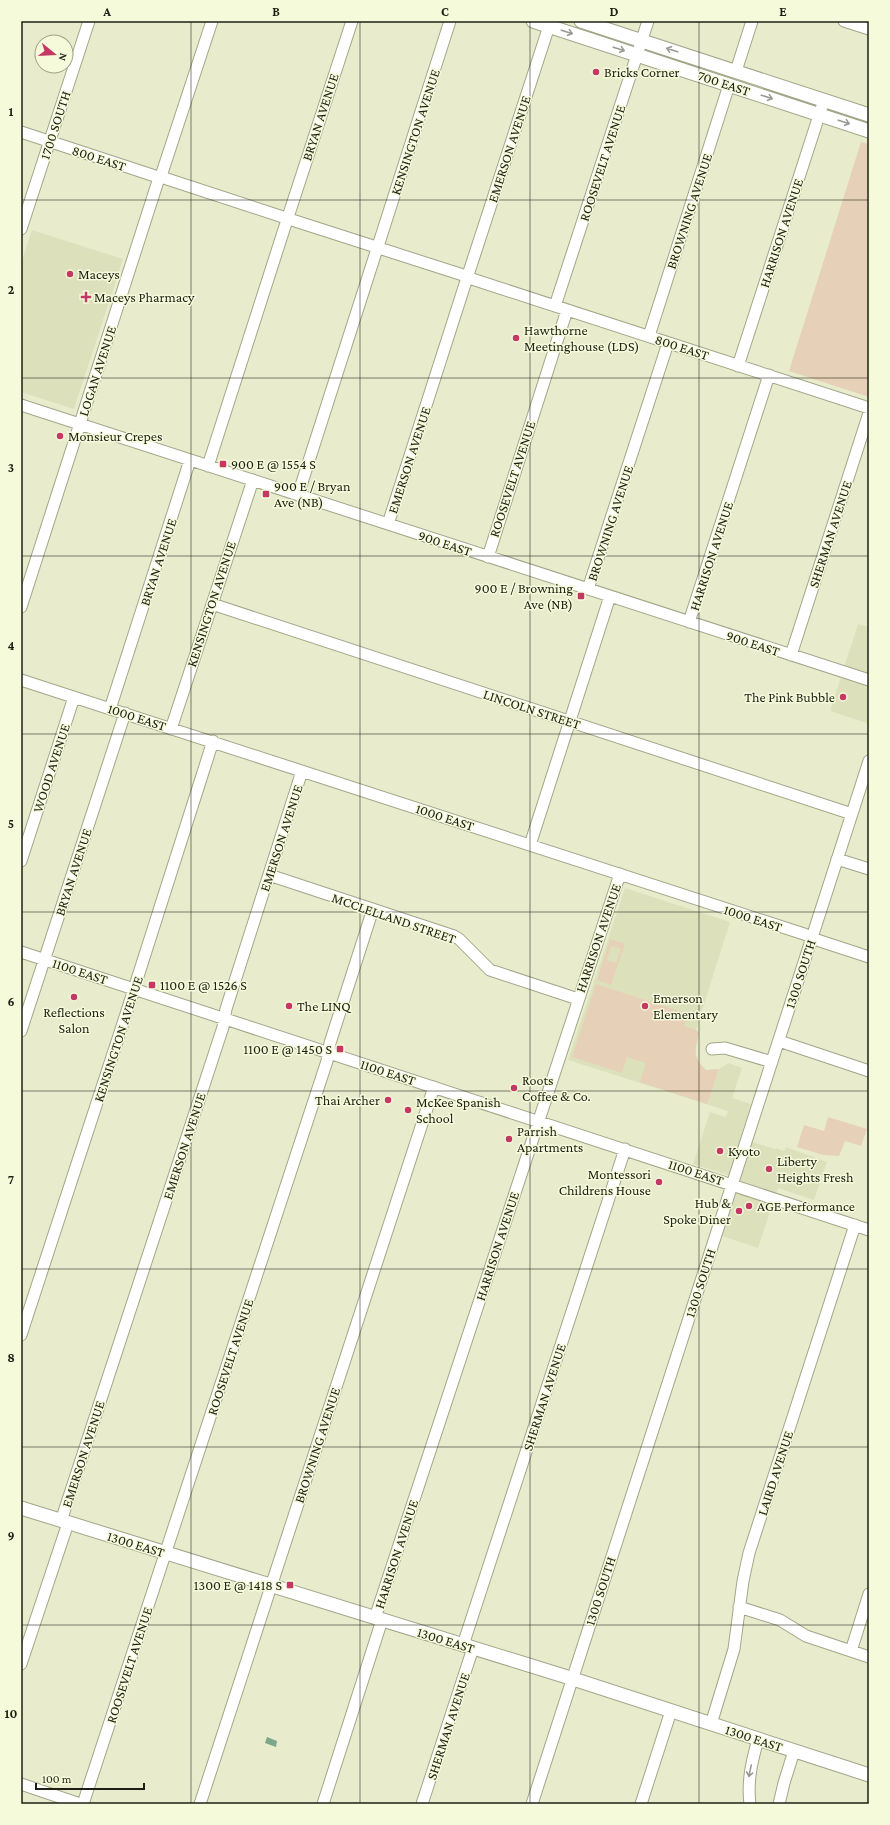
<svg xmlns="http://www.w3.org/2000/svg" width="890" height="1825" font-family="'Crimson Pro',serif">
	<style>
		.built { fill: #dce1bc }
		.green { fill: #e6d0b7; fill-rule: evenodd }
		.water { fill: #7da68b }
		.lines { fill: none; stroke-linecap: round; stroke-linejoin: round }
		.minor-casing { stroke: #a2a689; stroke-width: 13 }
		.major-casing { stroke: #a2a689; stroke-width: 15 }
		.minor { stroke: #fff; stroke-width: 11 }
		.major { stroke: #fff; stroke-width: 13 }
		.oneway { stroke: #9a9a95 }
		.grid { fill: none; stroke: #1e1f14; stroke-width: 1; stroke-opacity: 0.55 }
		.poi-dot { fill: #c63864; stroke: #f5fada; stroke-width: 1.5 }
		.labels { text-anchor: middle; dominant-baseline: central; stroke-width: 3; stroke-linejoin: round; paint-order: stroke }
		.poi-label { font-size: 14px; fill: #1e1f14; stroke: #f5fada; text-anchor: start }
		.street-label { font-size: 14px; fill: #1e1f14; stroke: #f5fada }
		.neatline { fill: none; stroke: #1e1f14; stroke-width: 1.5 }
		.grid-label { font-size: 13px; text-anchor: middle; font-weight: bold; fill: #1e1f14 }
	</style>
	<rect width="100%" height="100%" fill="#e8eccd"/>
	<path class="built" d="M32,230L123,259L74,409L21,392V264Z
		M858,624L869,627V724L830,711Z
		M625,888L730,922L696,1030L699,1033L695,1053L699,1064L706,1070L719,1069L729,1063L742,1068L731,1102L732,1098L751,1104L740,1138L775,1149L776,1148L784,1151L786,1147L827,1162L814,1200L778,1188L758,1248L722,1236L741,1179L693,1164L710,1112L726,1117L728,1111L568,1060Z"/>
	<path class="green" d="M861,142L869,144V397L789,371Z
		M610,939L625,944L611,985L597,980ZM611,946L621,949L616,963L607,960Z
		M596,984L688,1014L684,1026L696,1030L699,1033C694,1050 693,1058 706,1070L719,1069L707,1104L640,1082L646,1063L627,1057L622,1073L572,1057Z
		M828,1117L867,1129L861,1146L845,1141L839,1156L823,1155L797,1147L804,1125L824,1131Z"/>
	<path class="water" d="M267,1737L277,1741L276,1747L265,1743Z"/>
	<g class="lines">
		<defs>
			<path id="minor" d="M844,21L869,29
				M736,71L752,21
				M21,132L155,176
				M162,173L212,21
				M164,178L283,217
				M289,214L352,21
				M292,220L373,246
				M21,229L89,21
				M379,243L450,21
				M382,249L463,275
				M469,272L549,26
				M472,279L869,408
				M555,306L648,21
				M649,336L729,85
				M738,366L824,100
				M21,405L869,680
				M208,466L286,223
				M298,495L376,252
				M388,524L466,281
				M488,557L567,310
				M588,589L668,343
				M212,604L852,814
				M21,607L158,181
				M689,622L769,375
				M791,655L869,413
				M21,680L804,934L820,941L869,957
				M110,709L190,460
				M171,729L253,480
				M530,845L610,596
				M837,859L869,869
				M21,861L74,697
				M269,875L454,936L459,939L490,970L578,999
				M21,952L869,1230
				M21,1031L125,713
				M779,1041L869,1071
				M712,1049L725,1048L772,1062
				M21,1335L126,1014L213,741
				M61,1521L223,1027L226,1009L302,771
				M739,1607L780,1620L806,1636L869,1657
				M375,1618L620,874
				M463,1645L625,1149
				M851,1651L869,1594
				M21,1664L68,1523
				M711,1724L734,1649L743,1581L749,1553L855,1225
				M21,1784L80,1804
				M83,1804L327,1061L330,1043L373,909
				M200,1804L434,1087
				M323,1804L382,1620
				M422,1804L473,1648
				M532,1804L869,761
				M641,1804L671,1711
				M750,1804C747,1781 752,1761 758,1739
				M779,1804L784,1783L794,1751"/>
			<path id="major" d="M533,21L869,131
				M581,21L869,115
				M21,1508L564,1676L869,1775"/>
		</defs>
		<use href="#minor" class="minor-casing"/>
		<use href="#major" class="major-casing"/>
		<use href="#minor" class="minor"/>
		<use href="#major" class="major"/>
	</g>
	<defs><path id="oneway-shaft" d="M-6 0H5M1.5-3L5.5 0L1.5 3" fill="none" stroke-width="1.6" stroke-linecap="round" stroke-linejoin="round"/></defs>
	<g class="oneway">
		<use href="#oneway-shaft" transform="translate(567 32) rotate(18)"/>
		<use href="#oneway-shaft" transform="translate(619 49) rotate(18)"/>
		<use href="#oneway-shaft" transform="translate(672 50) rotate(-162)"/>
		<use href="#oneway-shaft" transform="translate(767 97) rotate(18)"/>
		<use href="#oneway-shaft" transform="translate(844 122) rotate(18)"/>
		<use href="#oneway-shaft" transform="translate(750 1771) rotate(102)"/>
	</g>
	<path class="grid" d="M191,21V1804M360,21V1804M530,21V1804M699,21V1804M21,200H869M21,378H869M21,556H869M21,734H869M21,912H869M21,1091H869M21,1269H869M21,1447H869M21,1625H869"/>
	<g class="poi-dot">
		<circle cx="596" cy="72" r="4"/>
		<circle cx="70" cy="274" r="4"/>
		<path d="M84 291h4v4h4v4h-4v4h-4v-4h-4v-4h4z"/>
		<circle cx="516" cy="338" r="4"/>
		<circle cx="60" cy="436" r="4"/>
		<rect x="219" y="460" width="8" height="8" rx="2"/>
		<rect x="262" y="490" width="8" height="8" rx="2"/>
		<rect x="577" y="592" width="8" height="8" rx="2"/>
		<circle cx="843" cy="697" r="4"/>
		<rect x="148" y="981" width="8" height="8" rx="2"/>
		<circle cx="74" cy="997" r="4"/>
		<circle cx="289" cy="1006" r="4"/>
		<circle cx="645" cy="1006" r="4"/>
		<rect x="336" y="1045" width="8" height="8" rx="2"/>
		<circle cx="514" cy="1088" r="4"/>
		<circle cx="388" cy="1100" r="4"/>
		<circle cx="408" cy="1110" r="4"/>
		<circle cx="509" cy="1139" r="4"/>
		<circle cx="720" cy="1151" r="4"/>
		<circle cx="769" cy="1169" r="4"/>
		<circle cx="659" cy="1182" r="4"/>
		<circle cx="749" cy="1206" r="4"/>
		<circle cx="739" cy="1211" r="4"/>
		<rect x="286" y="1581" width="8" height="8" rx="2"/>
	</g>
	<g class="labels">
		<g class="poi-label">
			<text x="604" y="72">Bricks Corner</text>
			<text x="78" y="274">Maceys</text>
			<text x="94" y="297">Maceys Pharmacy</text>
			<text x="524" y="330">Hawthorne<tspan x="524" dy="16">Meetinghouse (LDS)</tspan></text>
			<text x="68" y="436">Monsieur Crepes</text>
			<text x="231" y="464">900 E @ 1554 S</text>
			<text x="274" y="486">900 E / Bryan<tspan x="274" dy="16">Ave (NB)</tspan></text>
			<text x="573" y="588" text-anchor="end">900 E / Browning<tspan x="573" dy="16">Ave (NB)</tspan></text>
			<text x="835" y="697" text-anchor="end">The Pink Bubble</text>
			<text x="160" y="985">1100 E @ 1526 S</text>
			<text x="653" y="998">Emerson<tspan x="653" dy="16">Elementary</tspan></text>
			<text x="297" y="1006">The LINQ</text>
			<text x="74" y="1012" text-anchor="middle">Reflections<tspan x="74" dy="16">Salon</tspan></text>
			<text x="332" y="1049" text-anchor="end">1100 E @ 1450 S</text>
			<text x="522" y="1080">Roots<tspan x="522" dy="16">Coffee &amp; Co.</tspan></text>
			<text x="380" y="1100" text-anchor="end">Thai Archer</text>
			<text x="416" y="1102">McKee Spanish<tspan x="416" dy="16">School</tspan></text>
			<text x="517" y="1131">Parrish<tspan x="517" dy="16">Apartments</tspan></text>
			<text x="728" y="1151">Kyoto</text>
			<text x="777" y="1161">Liberty<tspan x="777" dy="16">Heights Fresh</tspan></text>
			<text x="651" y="1174" text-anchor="end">Montessori<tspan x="651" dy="16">Childrens House</tspan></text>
			<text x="731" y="1203" text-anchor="end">Hub &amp;<tspan x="731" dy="16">Spoke Diner</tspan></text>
			<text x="757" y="1206">AGE Performance</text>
			<text x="282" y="1585" text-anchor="end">1300 E @ 1418 S</text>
		</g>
		<g class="street-label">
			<text transform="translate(724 83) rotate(18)">700 EAST</text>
			<text transform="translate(320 117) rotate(-72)">BRYAN AVENUE</text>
			<text transform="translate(55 125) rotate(-72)">1700 SOUTH</text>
			<text transform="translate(415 132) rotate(-72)">KENSINGTON AVENUE</text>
			<text transform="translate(509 149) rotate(-72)">EMERSON AVENUE</text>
			<text transform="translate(99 158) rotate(18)">800 EAST</text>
			<text transform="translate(602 163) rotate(-72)">ROOSEVELT AVENUE</text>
			<text transform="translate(689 211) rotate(-72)">BROWNING AVENUE</text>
			<text transform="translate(781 233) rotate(-72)">HARRISON AVENUE</text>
			<text transform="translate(682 347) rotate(18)">800 EAST</text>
			<text transform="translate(97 371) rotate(-72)">LOGAN AVENUE</text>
			<text transform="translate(409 460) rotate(-72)">EMERSON AVENUE</text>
			<text transform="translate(512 479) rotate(-72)">ROOSEVELT AVENUE</text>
			<text transform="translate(610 523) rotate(-72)">BROWNING AVENUE</text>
			<text transform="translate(830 534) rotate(-72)">SHERMAN AVENUE</text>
			<text transform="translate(445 543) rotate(18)">900 EAST</text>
			<text transform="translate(711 556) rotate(-72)">HARRISON AVENUE</text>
			<text transform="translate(158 562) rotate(-72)">BRYAN AVENUE</text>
			<text transform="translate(211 604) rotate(-72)">KENSINGTON AVENUE</text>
			<text transform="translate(753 643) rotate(18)">900 EAST</text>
			<text transform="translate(532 709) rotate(18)">LINCOLN STREET</text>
			<text transform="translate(137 717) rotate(18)">1000 EAST</text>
			<text transform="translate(51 768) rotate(-72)">WOOD AVENUE</text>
			<text transform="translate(445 817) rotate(18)">1000 EAST</text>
			<text transform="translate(281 838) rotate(-72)">EMERSON AVENUE</text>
			<text transform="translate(73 872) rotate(-72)">BRYAN AVENUE</text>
			<text transform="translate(394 918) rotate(19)">MCCLELLAND STREET</text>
			<text transform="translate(753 918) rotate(18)">1000 EAST</text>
			<text transform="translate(598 938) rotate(-71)">HARRISON AVENUE</text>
			<text transform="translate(80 971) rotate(18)">1100 EAST</text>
			<text transform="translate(800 974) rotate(-72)">1300 SOUTH</text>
			<text transform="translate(118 1039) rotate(-72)">KENSINGTON AVENUE</text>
			<text transform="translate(388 1072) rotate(18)">1100 EAST</text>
			<text transform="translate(184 1146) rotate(-72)">EMERSON AVENUE</text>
			<text transform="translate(696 1172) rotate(18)">1100 EAST</text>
			<text transform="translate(497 1246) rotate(-72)">HARRISON AVENUE</text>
			<text transform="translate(700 1283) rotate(-72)">1300 SOUTH</text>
			<text transform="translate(230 1357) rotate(-72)">ROOSEVELT AVENUE</text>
			<text transform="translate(544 1397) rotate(-72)">SHERMAN AVENUE</text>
			<text transform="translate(317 1445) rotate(-72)">BROWNING AVENUE</text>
			<text transform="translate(83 1454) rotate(-72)">EMERSON AVENUE</text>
			<text transform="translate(775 1473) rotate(-72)">LAIRD AVENUE</text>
			<text transform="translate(136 1544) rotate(17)">1300 EAST</text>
			<text transform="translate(396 1554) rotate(-72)">HARRISON AVENUE</text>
			<text transform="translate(600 1591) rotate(-72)">1300 SOUTH</text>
			<text transform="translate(446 1640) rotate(17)">1300 EAST</text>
			<text transform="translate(129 1665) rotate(-72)">ROOSEVELT AVENUE</text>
			<text transform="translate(448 1726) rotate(-72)">SHERMAN AVENUE</text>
			<text transform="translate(754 1738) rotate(18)">1300 EAST</text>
		</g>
	</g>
	<rect width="890" height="1825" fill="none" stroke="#f5fada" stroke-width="44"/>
	<g transform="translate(54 54) rotate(108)"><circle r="19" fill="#f5fada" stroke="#9fa28b"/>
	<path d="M0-3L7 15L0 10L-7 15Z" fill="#c63864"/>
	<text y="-6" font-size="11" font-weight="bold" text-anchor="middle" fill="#1e1f14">N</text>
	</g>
	<path d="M36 1783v6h108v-6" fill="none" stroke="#1e1f14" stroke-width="2"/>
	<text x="42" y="1783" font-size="12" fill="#1e1f14" stroke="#f5fada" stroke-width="3" paint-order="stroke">100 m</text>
	<rect x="22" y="22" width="846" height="1781" class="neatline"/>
	<g class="grid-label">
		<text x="107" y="16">A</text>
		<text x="276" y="16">B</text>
		<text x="445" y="16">C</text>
		<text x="614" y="16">D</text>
		<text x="783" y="16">E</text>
		<text x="11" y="116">1</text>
		<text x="11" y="294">2</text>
		<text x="11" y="472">3</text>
		<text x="11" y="650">4</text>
		<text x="11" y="828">5</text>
		<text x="11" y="1006">6</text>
		<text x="11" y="1184">7</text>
		<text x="11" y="1362">8</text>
		<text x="11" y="1540">9</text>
		<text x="11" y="1718">10</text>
	</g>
</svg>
